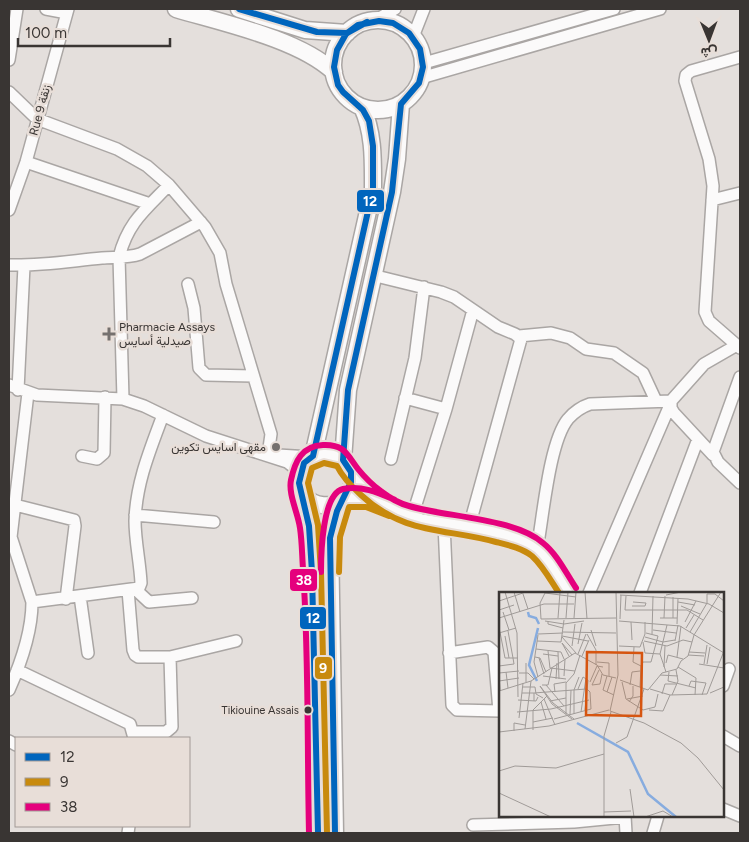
<svg xmlns="http://www.w3.org/2000/svg" width="749" height="842" font-family="Figtree,Vazirmatn,sans-serif">
	<style>
		.lines { fill: none; stroke-linecap: round; stroke-linejoin: round }
		.minor-casing { stroke: #aaa6a4; stroke-width: 14 }
		.highway-casing { stroke: #aaa6a4; stroke-width: 19 }
		.minor { stroke: #fbfafa; stroke-width: 11 }
		.highway { stroke: #fbfafa; stroke-width: 16 }
		.bus-1-casing { stroke: #e8ded8; stroke-width: 10 }
		.bus-2-casing { stroke: #e8ded8; stroke-width: 10 }
		.bus-3-casing { stroke: #e8ded8; stroke-width: 10 }
		.bus-1 { stroke: #0065bd; stroke-width: 6 }
		.bus-2 { stroke: #c88a0d; stroke-width: 6 }
		.bus-3 { stroke: #e5007d; stroke-width: 6 }
		.poi-dot { fill: #75706e; stroke: #e8ded8; stroke-width: 2 }
		.bus-dot { fill: #393533; stroke: #e8ded8; stroke-width: 2 }
		.labels { text-anchor: middle; dominant-baseline: central; stroke-width: 5; stroke-linejoin: round; paint-order: stroke }
		.bus-label { font-size: 11px; fill: #393533; stroke: #e8ded8; text-anchor: end }
		.street-label { font-size: 12px; fill: #393533; stroke: #e8ded8 }
		.poi-label { font-size: 12px; fill: #393533; stroke: #e8ded8; text-anchor: start }
		.inset-river { fill: none; stroke: #87acdf; stroke-width: 2.5 }
		.inset-road { fill: none; stroke: #a09b98; stroke-width: 1 }
		.view { fill: #d65510; fill-opacity: 0.15; stroke: #d65510; stroke-width: 2.5 }
		.inset-edge { fill: none; stroke: #393533; stroke-width: 2.5 }
		.line-badge { stroke: #e8ded8; stroke-width: 2 }
		.badge-label { font-size: 14px; text-anchor: middle; font-weight: bold; fill: #fff }
	</style>
	<rect width="100%" height="100%" fill="#e4dfdc"/>
	<g class="lines">
		<defs>
			<path id="minor" d="M46,9L67,13
				M376,20L395,9
				M413,37L424,9
				M740,57L691,71L686,75L685,81L709,159L713,186L705,312L709,321L740,348
				M9,60L17,9
				M424,63L614,9
				M421,78L660,9
				M9,92L37,119L117,149L147,166L169,185L205,227L220,253L226,284L271,434L268,455
				M26,162L150,204
				M712,200L740,193
				M9,210L26,162L68,9
				M9,265C41,266 70,261 102,258C115,257 128,258 140,254L201,222
				M372,275L441,292L454,297L498,327L515,334L521,339L469,527
				M188,284L194,308L199,368L206,375L253,376
				M519,336L551,333L570,338L586,349L614,353L643,373L656,401
				M740,377L713,452L718,462L740,483
				M9,385L37,395L123,399L144,406L206,436L287,462L300,472
				M18,390L24,266
				M405,398L446,409
				M123,399L119,257C128,222 145,210 169,185
				M278,455L311,457
				M713,455L674,413L671,408V401L704,364L737,345
				M82,456L97,459L104,453L105,397
				M391,459L415,358L424,287
				M351,474L380,500
				M345,498H368L422,520L482,529L522,540L537,549L547,560L569,593
				M15,505L74,520L75,526L66,599
				M135,515L214,522
				M412,517L446,409L473,310
				M444,524L452,705L457,710L500,711
				M537,549C543,518 549,442 568,419C575,411 581,407 590,404L671,401
				M135,589L149,602L192,598
				M128,590L133,650L135,655L138,657H170L236,641
				M589,593L670,405
				M640,593L698,439
				M80,596L88,653
				M32,602L139,588L141,583C140,562 135,541 135,521C136,483 150,450 163,415
				M449,653L488,647L494,652L499,711
				M17,670L130,724L134,738
				M723,686L729,669
				M9,690C21,663 32,632 32,602L11,537L28,393
				M133,732H166L172,727L170,657
				M723,736L740,746
				M9,741L16,745
				M723,809L740,816
				M625,816L626,833
				M473,825L574,822L625,817
				M128,833L129,826
				M653,833L658,816"/>
			<path id="highway" d="M176,9C223,23 299,39 334,72
				M239,9L305,30L347,33
				M333 65a45 45 0 1 1 90 0a45 45 0 1 1-90 0Z
				M313,456L373,189C373,161 374,133 362,107
				M343,460L348,390L392,192L397,159L401,104
				M303,495C328,521 367,493 347,465C334,447 305,453 299,474C297,484 307,513 309,526C310,533 310,541 310,548C316,643 316,738 318,833
				M335,833L330,538L332,526L342,501"/>
		</defs>
		<use href="#minor" class="minor-casing"/>
		<use href="#highway" class="highway-casing"/>
		<use href="#minor" class="minor"/>
		<use href="#highway" class="highway"/>
		<defs>
			<path id="bus-1" d="M239,9L317,32L347,33L367,22
				M318,833L312,572L309,526L299,483L304,463L313,456L373,189V146L369,121L363,110L343,92L338,85L334,67L337,50L346,34L358,25L379,21L393,23L409,33L420,49L423,67L419,83L401,104L392,192L348,390L343,460L351,472V482L337,511L330,538L335,833"/>
			<path id="bus-2" d="M339,572L340,537L349,507H366L389,516
				M327,833L321,572L318,525L308,483L312,468L324,463L337,466C343,478 351,486 361,495C404,535 445,528 496,542C508,545 522,548 532,556C543,566 551,581 559,593"/>
			<path id="bus-3" d="M321,572C321,555 322,494 343,489C362,485 379,493 395,500
				M309,833C307,745 309,657 303,569C302,555 302,541 300,528C298,513 288,494 291,480C295,461 302,446 323,445C345,444 347,455 358,469C370,484 390,501 409,506C446,517 514,518 543,543C557,554 566,573 576,588"/>
		</defs>
		<use href="#bus-1" class="bus-1-casing"/>
		<use href="#bus-2" class="bus-2-casing"/>
		<use href="#bus-3" class="bus-3-casing"/>
		<use href="#bus-1" class="bus-1"/>
		<use href="#bus-2" class="bus-2"/>
		<use href="#bus-3" class="bus-3"/>
	</g>
	<g class="poi-dot">
		<path d="M106.5 326.5h5v5h5v5h-5v5h-5v-5h-5v-5h5z"/>
		<circle cx="276" cy="447" r="5"/>
	</g>
	<circle class="bus-dot" cx="308" cy="710" r="4.5"/>
	<g class="labels">
		<g class="bus-label">
			<text x="299" y="710">Tikiouine Assais</text>
		</g>
		<g class="street-label">
			<text transform="translate(40 110) rotate(-75)">Rue 9 زنقة</text>
		</g>
		<g class="poi-label">
			<text x="119" y="327">Pharmacie Assays<tspan x="119" dy="14">صيدلية أسايس</tspan></text>
			<text x="266" y="447" text-anchor="end">مقهى اسايس تكوين</text>
		</g>
	</g>
	<g transform="translate(499 592)">
		<rect width="225" height="225" fill="#e4dfdc"/>
		<path class="inset-river" d="M29,20L30,24L37,26L40,32M38,89L30,73L39,36M78,131L129,160L149,202L177,225"/>
		<path class="inset-road" d="M6,0L18,41L19,105M15,0L21,20M86,0L88,27M117,0L119,83L111,119L145,131L182,151L199,166L225,198M24,2L29,17M121,3L189,7L210,12L225,21M167,3L182,0M127,4L126,18H188L204,28M77,5L46,1L41,11L42,27L117,26M0,9L27,0M179,10L196,13M133,14H146L147,11L134,10M182,14L201,22M0,18L15,13M4,20L10,38M0,26L45,12H75M59,26L61,0M67,26L69,0M75,26L77,0M161,26H178M165,26L166,4M174,26V5M121,27L122,3M46,29L65,32L85,29M120,29L181,34L225,61M49,30V32L64,36M132,30L133,48M186,30L197,9M178,32L179,6M0,35L6,66H10M187,36L195,23M92,38L97,54M154,38L177,41M9,39L14,66M64,40L117,41M191,40L208,11V2H216L225,9M0,41L17,36M39,42L64,41M88,42L97,58V73M153,42L154,4M39,43L35,70L39,85M6,44L10,66H19M63,44L89,49M63,45L77,61M146,45L164,50L176,48M38,49L62,50L65,28M145,49L168,54L184,48L193,50M176,49L179,33M144,50L146,61L161,62L168,33M79,52L83,31M73,54L76,32M120,54L141,55L146,42V30M135,55L134,70L142,74M37,57L62,60L65,67M49,59L51,76L76,79M59,60L60,87M190,60L206,61M44,62L59,64M79,62L87,42M161,62L167,80M189,63L205,64M70,64L63,51L73,63M83,64L90,48M36,65L41,66L47,80M178,65L182,34M40,66L45,82M98,70L110,71V84M27,71V90M167,71L169,63L184,67M200,72L225,76M205,72L208,53M208,72L211,55M0,74L15,72L14,66M165,75L166,54M179,75L197,86L196,103M7,80L9,96M170,80L169,89L197,96M0,81L20,79M20,81H29L35,87M0,83L1,98M161,83L179,84M44,84L67,87M65,84L66,67M108,84L104,98L115,103M57,87L58,71M121,88L149,98L163,81L178,77L182,69L189,64L195,43L222,0M0,89L20,86M91,90L98,74L104,75M123,90L127,107L144,118L156,115L159,102M43,93H49L53,76M47,93L65,114M93,93L101,92L103,82M93,93L100,78M131,93L133,80L141,79M190,94L192,89L207,91L203,103M24,95H36L37,102L44,106M141,95L142,74L144,70H152L159,44L147,41M79,97L84,85L89,88L86,118M151,97L171,103L208,102L225,59M0,99L32,89L76,61L98,73L104,83L117,86M56,100L55,92L67,90M108,100L113,85M23,101H35V109M35,101L87,97M211,101L225,95M163,102L166,92H177M173,103L179,89L177,78M45,107L56,133M128,107L144,104M19,108L37,109L39,105M51,109L67,106M42,110L47,127M130,110L134,104V94M150,118L164,119L171,103M18,120L52,117L90,108M82,120L87,86M67,122V91L75,82L81,63M75,122V98L80,85M71,123L72,98M20,126L24,91M55,127L92,117L91,100L87,96M73,127L53,112L41,94L54,111L75,127M34,130L54,126M26,137L32,89M34,138V118L48,104M15,139V131L26,133M0,140L50,134L110,118M117,151L128,145L145,97M0,179L16,174L57,176L105,162M131,197L135,225M0,201L52,225M105,220L132,219M105,225V144L112,120M146,225L164,219L174,225"/>
		<path class="view" d="M88,60L143,61L142,124L87,123Z"/>
		<rect width="225" height="225" class="inset-edge"/>
	</g>
	<g class="line-badge">
		<rect x="356" y="189" width="29" height="24" rx="5" fill="#0065bd"/>
		<rect x="289" y="568" width="29" height="24" rx="5" fill="#e5007d"/>
		<rect x="299" y="606" width="28" height="24" rx="5" fill="#0065bd"/>
		<rect x="314" y="656" width="19" height="24" rx="5" fill="#c88a0d"/>
	</g>
	<g class="badge-label">
		<text x="370" y="206">12</text>
		<text x="304" y="585">38</text>
		<text x="313" y="623">12</text>
		<text x="323" y="673">9</text>
	</g>
	<rect width="749" height="842" fill="none" stroke="#393533" stroke-width="20"/>
	<rect x="15" y="737" width="175" height="90" fill="#e8ded8" stroke="#a29a96"/>
	<rect x="25" y="753" width="25" height="8" fill="#0065bd" stroke="#a29a96"/>
	<text x="60" y="762" font-size="15" fill="#393533">12</text>
	<rect x="25" y="778" width="25" height="8" fill="#c88a0d" stroke="#a29a96"/>
	<text x="60" y="787" font-size="15" fill="#393533">9</text>
	<rect x="25" y="803" width="25" height="8" fill="#e5007d" stroke="#a29a96"/>
	<text x="60" y="812" font-size="15" fill="#393533">38</text>
	<g transform="translate(709 40) rotate(179)" stroke="#e8ded8" stroke-width="4" paint-order="stroke">
	<path d="M0-4L9 19L0 12L-9 19Z" fill="#393533"/>
	<text y="-8" font-size="14" font-weight="bold" text-anchor="middle" fill="#393533">ش</text>
	</g>
	<path d="M18 38v8h152v-8" fill="none" stroke="#393533" stroke-width="2.5"/>
	<text x="25" y="38" font-size="15" fill="#393533" stroke="#e8ded8" stroke-width="4" paint-order="stroke">100 m</text>
</svg>
